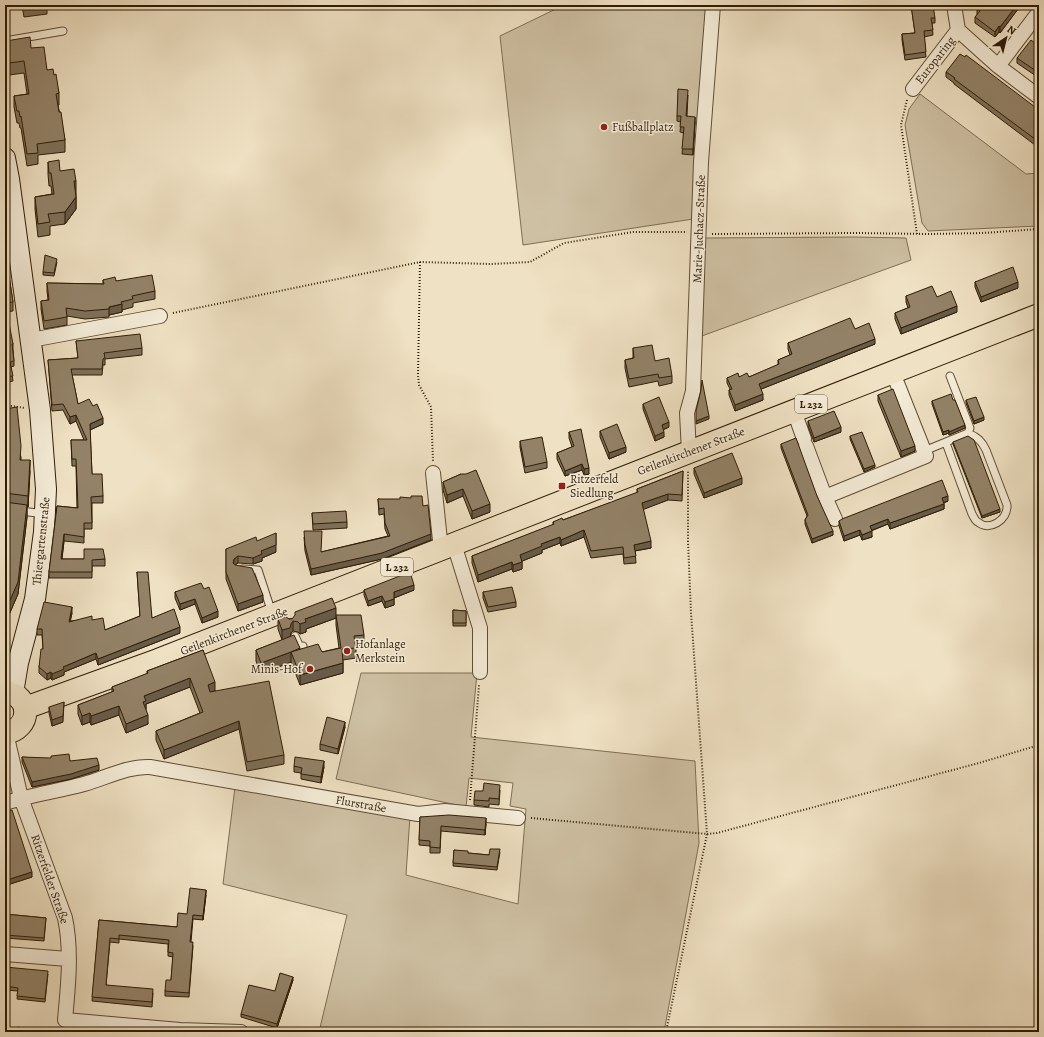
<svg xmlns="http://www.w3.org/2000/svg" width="1044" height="1037" font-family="Alegreya,serif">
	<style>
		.green { fill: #cec0a3; stroke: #7e6e54 }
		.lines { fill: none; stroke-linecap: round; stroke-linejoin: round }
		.lane-casing { stroke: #5f4d34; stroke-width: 9 }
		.street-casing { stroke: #5f4d34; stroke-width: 16 }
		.secondary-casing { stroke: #2f1c05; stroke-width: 22 }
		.primary-casing { stroke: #2f1c05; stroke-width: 24 }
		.path { stroke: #2f1c05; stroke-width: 2; stroke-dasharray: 1 2; stroke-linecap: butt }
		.lane { stroke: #f5ecd8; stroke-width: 7 }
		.street { stroke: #f5ecd8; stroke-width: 14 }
		.secondary { stroke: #f5ecd8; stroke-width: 20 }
		.primary { stroke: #efe1c3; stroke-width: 22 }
		.wall { fill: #7e7059; stroke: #2f1c05 }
		.shaded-wall { fill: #675b49; stroke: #2f1c05 }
		.building { fill: #938268; stroke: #2f1c05 }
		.poi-dot { fill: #8f2418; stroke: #f5ecd8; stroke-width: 1.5 }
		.labels { text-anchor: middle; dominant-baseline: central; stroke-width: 3; stroke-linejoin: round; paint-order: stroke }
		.shield { fill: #f5ecd8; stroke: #6a5a44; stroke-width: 1 }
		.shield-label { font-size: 11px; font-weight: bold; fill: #2f1c05 }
		.street-label { font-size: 12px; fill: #2f1c05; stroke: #f5ecd8 }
		.poi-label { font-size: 12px; fill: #2f1c05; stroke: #f5ecd8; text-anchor: start }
	</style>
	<rect width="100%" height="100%" fill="#efe1c3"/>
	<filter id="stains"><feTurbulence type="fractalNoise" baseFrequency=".005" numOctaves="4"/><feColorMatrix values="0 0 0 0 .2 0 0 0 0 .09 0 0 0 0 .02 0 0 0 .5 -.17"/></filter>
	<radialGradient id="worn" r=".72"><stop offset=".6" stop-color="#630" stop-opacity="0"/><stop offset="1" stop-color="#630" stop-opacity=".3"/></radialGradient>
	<path class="green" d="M564,5H707L693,219L523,245L500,36Z
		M920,94L1026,174L1039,173V226L928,231L922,223L905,125L909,109Z
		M855,237L906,238L911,260L699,337L704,238Z
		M361,673H477L471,737L695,761L699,843L664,1032H319L347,915L223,884L235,787L410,816L406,875L518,904L526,809L510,806L513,783L469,778L466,807L336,779Z"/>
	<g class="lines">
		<defs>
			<path id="lane" d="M5,41L63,31
				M946,443L972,514C974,517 975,521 978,522C989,532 1008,520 1007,505L986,450C982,441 977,437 968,433
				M924,451L968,433L970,428L950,376
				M5,509L45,514
				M243,569L258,570L272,613
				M295,636L300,647L303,646"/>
			<path id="street" d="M954,5L958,30L998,66
				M1039,12L998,66L1039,97
				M913,89L958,30
				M31,340L160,316
				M794,411L804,439
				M806,446L825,497L835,519
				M689,452L687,413L693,391L701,162L713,5
				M433,473L441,550
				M825,497L926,456L893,373
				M454,544L480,628V672
				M6,733L21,798L65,918C72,951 68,987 65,1020L180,1030L241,1032
				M5,803C31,795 58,791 84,784C106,778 127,766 150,767L418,814L445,811L518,818
				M5,954L68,959"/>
			<path id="secondary" d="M5,158L9,179L40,410L46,489L44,532L35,599L18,663L13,693"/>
			<path id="primary" d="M5,692C32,695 32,729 5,733
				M25,708L158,660L1039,315"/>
		</defs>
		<use href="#lane" class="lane-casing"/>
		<use href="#street" class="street-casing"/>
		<use href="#secondary" class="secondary-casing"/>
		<use href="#primary" class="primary-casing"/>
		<path class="path" d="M907,100L901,125L917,234
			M712,234L856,233L929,234L983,233L1039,229
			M420,262L418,375L419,385L431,407L433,461
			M173,313L420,262L491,264L530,262L564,243L633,232H686
			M5,405L25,408
			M470,800L479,685
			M531,818L707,834L717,833L979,763L1039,745
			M666,1032L707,834L691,613L688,541V471"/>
		<use href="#lane" class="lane"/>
		<use href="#street" class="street"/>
		<use href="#secondary" class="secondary"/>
		<use href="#primary" class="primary"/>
	</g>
	<path class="wall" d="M22,5H47V14L24,17Z
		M911,5L935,18V23H932L933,35L924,37L926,57L905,60L902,40V34L915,33Z
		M1021,5L1000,33L999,32L995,37L975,23V17L977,15V9Z
		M6,41L31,48L47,70L54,75L59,93V105H58L65,140V152L38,155V164L27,166L21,128H20L19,123H17L14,107V96L27,94L24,73L9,75L6,52Z
		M1039,46V78L1017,63V58Z
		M946,72L1039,110V148L954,84V83L946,77Z
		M688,95L687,116L695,122L693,155L682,154L684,133L680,132L681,122L677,121V116Z
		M48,162L60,171L76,181V209L65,224L50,226V235L38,237L35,209V197L52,194L51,186H49L48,174Z
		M5,251L13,302V311L5,312Z
		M57,262L54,276L43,275V272Z
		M103,280L116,281L155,291V299L133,303V307L122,310V312L109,315V317L85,319L67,316V325L44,329L41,309V301L48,300L47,291V283L103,284Z
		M975,282L1018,288L981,302L975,287Z
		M906,296L937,297L957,312L901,334L895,319V313L908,308L906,302Z
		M5,319L13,344V349L14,361V366L11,367L13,381L5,383Z
		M855,329L875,344L761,389L763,400L735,411L729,395V390L730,389L727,383V378L739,377H749L778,365V360L790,355L788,349V343Z
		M76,341L142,348V355L105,359V365H103L102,375H72L78,404L93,406L103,424L90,430L92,474L103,496V503H92V529H84V543L64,541L62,559H105V566H92V578H49V572L57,506L77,508L76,466H72L71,440H84L76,421L70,424L63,410L52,411L48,360L78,358Z
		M633,348L655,361L672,376V383L659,386L658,381L629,387L625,368V360L633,358Z
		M878,395L915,451L901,457L878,401Z
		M953,400L965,428L949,435V433L943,435L932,404V401Z
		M966,400L984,420L974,424L966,403Z
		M643,404L669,427L663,430L664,437L655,441L643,409Z
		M5,409L21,457V460L30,471L28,507H27V517L18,594L5,624V468L6,453H5Z
		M808,421L841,432L814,442L808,426Z
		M600,431L626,452L609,459L600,437Z
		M569,432L589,474L584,475L582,470L565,476L557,459V453L572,447L569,438Z
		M850,436L875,467L864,472L850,439Z
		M520,441L547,462V468L525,473L520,447Z
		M953,442L1000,512L982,518L953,444Z
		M781,444L817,496L833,535L812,543L805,524V520L807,516L781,448Z
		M694,468L742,484L704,498L694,474Z
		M683,471L682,501L668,500L643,509L651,548L635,551L636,563L624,564L623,554L591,558L584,537L561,546L560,543L542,550V553L522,561V569L513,572L512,569L478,582L472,563V556L553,525V522L563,520L637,493V489Z
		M461,474L490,512L472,519L463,496L447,503L443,490V482Z
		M378,499L423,506L431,540L382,559L311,575L305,551L304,537L321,552L388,536L385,529L384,514L379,515Z
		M948,501L944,503V509L890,529L888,524L871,531L872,537L862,540L860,535L844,541L839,526V521Z
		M312,513L347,522V528L313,530Z
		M226,549L276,552L262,558V561L253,564L238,563L235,565L263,602L238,611L226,579Z
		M137,572L152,618L180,633L98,665L96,659L64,672V675L52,680L51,678L47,680L39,673V667L43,649L42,635H37V629L72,613L70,621L92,620L105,630L140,616Z
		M204,589L218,617L202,623L195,604L180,610L175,598V592Z
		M364,590H414L394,598V605L385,608L382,601L368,606L364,595Z
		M483,592L516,602V607L488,612L483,598Z
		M453,610L466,611V626H453Z
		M336,615L364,635V645L356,646V658L343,660V673L300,685L291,662L261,674L256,661V650L282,640L278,629V619L336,618L306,629V632L300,634L298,632L293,631L291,633L290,637L300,649L322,652L339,648L336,625Z
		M203,650L215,691L213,692L284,755V764L247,771L239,729L164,759L156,740V731L200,713L190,687L146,704V710L148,724L126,733L119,715L91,725L90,722L82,725L78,714V705L112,692V687L147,674V671Z
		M49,707L63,722L52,726L49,713Z
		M345,727L338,754L320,750V744Z
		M22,757L70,761L99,770L71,779L32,787L22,762Z
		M294,766L324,767L321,783L301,779V773L294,772Z
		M500,790L499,805L489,804V807L474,805V800L483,791Z
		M5,813L32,877L7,885L5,879Z
		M420,817L486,824L485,835L441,831L440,853H430V846L419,845Z
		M454,850L468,853L489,855L500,852L497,870L453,866Z
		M206,895L203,920L193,919L191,942L193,946L189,997L165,996V991L171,980L173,957L168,956V944L119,939V943L110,942L106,985L153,993L152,1007L92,1001L99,920L177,927L187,914Z
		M5,914L46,918L44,941L5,938Z
		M5,967L48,974L45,1002L17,999L18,991L5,990Z
		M293,980L277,1028L241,1017V1014L275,991Z"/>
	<path class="shaded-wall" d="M1017,5H1021L1000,33V27Z
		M999,26V32L995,37V32Z
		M695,117V122L693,155V149Z
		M76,197V209L65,224V212Z
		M1018,282V288L981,302V297Z
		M122,304V312L109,315V307Z
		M957,306V312L901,334V328Z
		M875,339V344L759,390V384Z
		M763,394V400L735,411V405Z
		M76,415V421L70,424V417Z
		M709,416V419L696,424V421Z
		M984,417V420L974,424V421Z
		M103,418V424L90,430V424Z
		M669,422V427L662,430V425Z
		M965,425V428L949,435V432Z
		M841,427V432L814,442V438Z
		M949,430V433L943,435V432Z
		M664,432V437L655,441V436Z
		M915,446V451L901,457V451Z
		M626,447V452L609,459V453Z
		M30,460V471L28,507V496Z
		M582,464V470L565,476V471Z
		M875,465V467L864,472V469Z
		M589,468V474L584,475V469Z
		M742,478V484L704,498V493Z
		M463,489V496L447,503V495Z
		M668,494V500L642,510V503Z
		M948,496V501L942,503V498Z
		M490,504V512L472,519V511Z
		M944,504V509L890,529V523Z
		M27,505V517L18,594L5,624V612Z
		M1000,509V512L982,518V516Z
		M888,519V524L870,531V526Z
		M584,530V537L561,546V540Z
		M860,530V535L844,541V536Z
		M833,531V535L812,543V539Z
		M872,531V537L862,540V535Z
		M276,533V552L262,558V561L253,564V558L261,551Z
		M64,534V541L61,566V559Z
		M431,534V540L382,559L311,575V569Z
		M560,537V543L542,550V553L520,562V555L541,544Z
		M651,541V548L634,551V545Z
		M238,556V563L234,565L233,570L234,559Z
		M512,562V569L478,582V575Z
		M522,562V569L513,572V565Z
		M414,585V590L394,598V592Z
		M263,595V602L238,611V604Z
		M382,596V601L368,606V601Z
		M195,599V604L180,610V604Z
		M394,599V605L385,608V602Z
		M72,607V613L69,628V622Z
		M336,608V618L306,629V632L300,634V624L305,619Z
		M218,611V617L202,623V618Z
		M293,621V631L291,633L290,638L282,640V630Z
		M180,627V633L98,665V659Z
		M291,652V662L261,674V663Z
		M96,653V659L64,672V675L52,680V674L63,667Z
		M343,663V673L300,685V675Z
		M51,672V678L47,680V674Z
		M190,678V687L146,704V709L143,711V702L144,696Z
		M215,682V691L208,693V685Z
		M64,702L63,722L52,726V720Z
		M119,706V715L91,725V716Z
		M90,713V722L82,725V716Z
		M148,715V724L126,733V724Z
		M239,721V729L164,759V750Z
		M345,722V727L338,754V749Z
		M324,761V767L321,783V777Z
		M99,765V770L71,779L32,787V782Z
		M486,818V824L485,835V830Z
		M32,872V877L7,885V880Z
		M206,890V895L203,920V916Z
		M293,977V980L277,1028V1024Z"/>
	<path class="building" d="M911,5H933L935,18H931L933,30L924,31L926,52L905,55L902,34L915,33Z
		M980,5H1017L1000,27L999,26L995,32L975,17L980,11L977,9Z
		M30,37L31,48L44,47L47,70L53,69L54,75L56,74L59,93L56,94L59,112H61L65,140L37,144L38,153L27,154L21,116L20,117L19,111H17L14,96L29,94L24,61L9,63L6,41Z
		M1031,40L1039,46V73L1017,58Z
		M960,54L965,57L966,55L1039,110V142L954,79L955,78L946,72Z
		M678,89L688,90L686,116L695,117L693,149H682L684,127H680L681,116H677Z
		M59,160L60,171L74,169L76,181H74L76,197L65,212L48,214L50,222L38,224L35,197L54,194L51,173H49L48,162Z
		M5,251L13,302L5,303Z
		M45,255L57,259L54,273L43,272Z
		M1013,267L1018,282L981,297L975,282Z
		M152,275L155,291L132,296L133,299L121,302L122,304L109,307V309L85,311L66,308L67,317L44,321L41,301L49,300L47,283L104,284L103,280L115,277L116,281Z
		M932,286L937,297L951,291L957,306L901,328L895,313L910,307L906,296Z
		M8,318L13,344H12L14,361L10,362L13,376L5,377V319Z
		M850,318L855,329L869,323L875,339L759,384L763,394L735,405L729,390L732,389L727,378L738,373L739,377L747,373L749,377L779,364L778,360L792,354L788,343Z
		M140,334L142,348L104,353L105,358L103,359L102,369H71L78,404L89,399L93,406L97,404L103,418L90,424L92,474H102L103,496L91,497L92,523H84V537L64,534L61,559H84V549H103L105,559L92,560V572H49L57,506L78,508L76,459H72L71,440H87L76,415L70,417L63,404L52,405L48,360L78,358L76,341Z
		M652,345L655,361L669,358L672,376L659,378L658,374L629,379L625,360L634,358L633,348Z
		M702,380L709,416L696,421V411L701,390Z
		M893,389L915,446L901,451L878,395Z
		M951,394L953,400H955L965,425L949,432V430L943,432L932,401Z
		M659,397L669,422L662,425L664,432L655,436L643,404Z
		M976,397L984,417L974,421L966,400Z
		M17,407L21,446L20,460H30L28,496L5,493L6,474H5V468L7,442H5V409Z
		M834,411L841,427L814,438L808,421Z
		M617,424L626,447L609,453L600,431Z
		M581,429L589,468L584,469L582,464L565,471L557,453L574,446L569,432Z
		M862,432L875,465L864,469L850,436Z
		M968,436L974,440L1000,509L982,516L953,442Z
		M542,437L547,462L525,467L520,441Z
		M796,438L817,496L833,531L812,539L805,520L808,515L781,444Z
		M732,453L742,478L704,493L694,468Z
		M476,470L490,504L472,511L463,489L447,495L443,482L461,474H466Z
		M683,471L682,495L668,494L642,503L651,541L634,545L636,556L624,558L623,547L591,551L584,530L561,540L560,537L541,544L542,546L520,555L522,562L513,565L512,562L478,575L472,556L554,524L553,522L562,518L563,520L638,492L637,489Z
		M942,480L948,496L942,498L944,504L890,523L888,519L870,526L872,531L862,535L860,530L844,536L839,521L842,519Z
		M411,496H422L423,506L428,505L431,534L382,553L311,569L305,545L304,531H322L321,552L390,536L385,523L384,508L379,509L378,499H400V497L411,498Z
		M5,502L27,505L18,582L5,612V537L6,525H5Z
		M346,511L347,522L313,524L312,513Z
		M276,533V545L261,551L262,554L253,558L238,556L234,559L233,563L235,565L252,568L263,595L238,604L226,572V549L256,537L257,541Z
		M137,572H148L152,618L174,609L180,627L98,659L96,653L63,667L64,669L52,674L51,672L47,674L39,667L41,649H43L42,629H37L44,602L72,607L69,622L92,616V620L103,618L105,630L140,616Z
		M410,572L414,585L394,592V599L385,602L382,596L368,601L364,590Z
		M201,583L204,589L209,587L218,611L202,618L195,599L180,604L175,592Z
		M512,587L516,602L488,607L483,592Z
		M332,598L336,608L305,619L306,622L300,624L298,622L293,621L291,624L290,628L282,630L278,619L285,616L289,619H292L295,615V612Z
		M453,610L466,611V623H453Z
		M336,615H361L364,635L354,636L356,648L342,649L343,663L300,675L291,652L261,663L256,650L294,635L300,648L291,652L318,644L322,652L341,648Z
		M203,650L215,682L208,685L210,692L269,681L284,755L247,762L239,721L164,750L156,731L203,712L190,678L144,696L146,701L143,702L148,715L126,724L119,706L91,716L90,713L82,716L78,705L114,691L112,687L148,673L147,671Z
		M64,702L63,716L52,720L49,707Z
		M327,717L345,722L338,749L320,744Z
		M69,754L70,761L97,758L99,765L71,774L32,782L22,757L51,758V756Z
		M295,757L324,761L321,777L301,774L302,768L294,766Z
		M484,783L500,785L499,799L489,798V801L474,800L475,791H483Z
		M12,810L32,872L7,880L5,874V813Z
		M449,815L486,818L485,830L441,826L440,848L430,847V841L419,840L420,817Z
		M490,849H500L497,867L453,863L454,850L468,851V853L489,855Z
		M190,888L206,890L203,916L193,915L190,942H193L189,993L165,991L166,980H171L173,953L168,952L169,940L119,935V939L110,938L106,985L153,989L152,1002L92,997L99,920L177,927L178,913L187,914Z
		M5,914L46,918L44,938L5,935Z
		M5,967L48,971L45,999L17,996L18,988L5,986Z
		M280,973L293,977L277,1024L241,1014L249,985L275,991Z
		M18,1027L40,1032H17Z"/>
	<g class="poi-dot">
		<circle cx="604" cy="127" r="4"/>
		<rect x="558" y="482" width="8" height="8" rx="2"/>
		<circle cx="347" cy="651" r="4"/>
		<circle cx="310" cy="669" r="4"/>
	</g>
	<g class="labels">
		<g class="shield">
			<rect x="795" y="395" width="32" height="18" rx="3"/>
			<rect x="381" y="558" width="32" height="18" rx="3"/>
		</g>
		<g class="shield-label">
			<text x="811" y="404">L 232</text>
			<text x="397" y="567">L 232</text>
		</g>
		<g class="street-label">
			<text transform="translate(935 60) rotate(-52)">Europaring</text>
			<text transform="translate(699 229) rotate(-88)">Marie-Juchacz-Straße</text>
			<text transform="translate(691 451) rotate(-21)">Geilenkirchener Straße</text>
			<text transform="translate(41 541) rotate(-84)">Thiergartenstraße</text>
			<text transform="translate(234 631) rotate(-21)">Geilenkirchener Straße</text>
			<text transform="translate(361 804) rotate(10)">Flurstraße</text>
			<text transform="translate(50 879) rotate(71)">Ritzerfelder Straße</text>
		</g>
		<g class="poi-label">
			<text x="612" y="127">Fußballplatz</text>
			<text x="570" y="479">Ritzerfeld<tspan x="570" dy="14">Siedlung</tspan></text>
			<text x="355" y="644">Hofanlage<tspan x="355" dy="14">Merkstein</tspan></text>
			<text x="302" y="669" text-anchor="end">Minis-Hof</text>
		</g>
	</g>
	<rect width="1044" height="1037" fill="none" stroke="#efe1c3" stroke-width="20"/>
	<rect x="6" y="6" width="1032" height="1025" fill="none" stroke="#2f1c05" stroke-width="2"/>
	<rect x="10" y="10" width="1024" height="1017" fill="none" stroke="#2f1c05"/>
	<g transform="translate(1006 38) rotate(35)" stroke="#f5ecd8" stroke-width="3" paint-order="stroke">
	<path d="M0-3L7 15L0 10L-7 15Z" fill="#2f1c05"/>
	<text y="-6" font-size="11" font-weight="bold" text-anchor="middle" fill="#2f1c05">N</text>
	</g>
	<rect width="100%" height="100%" filter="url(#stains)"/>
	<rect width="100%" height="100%" fill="url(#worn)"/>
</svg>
